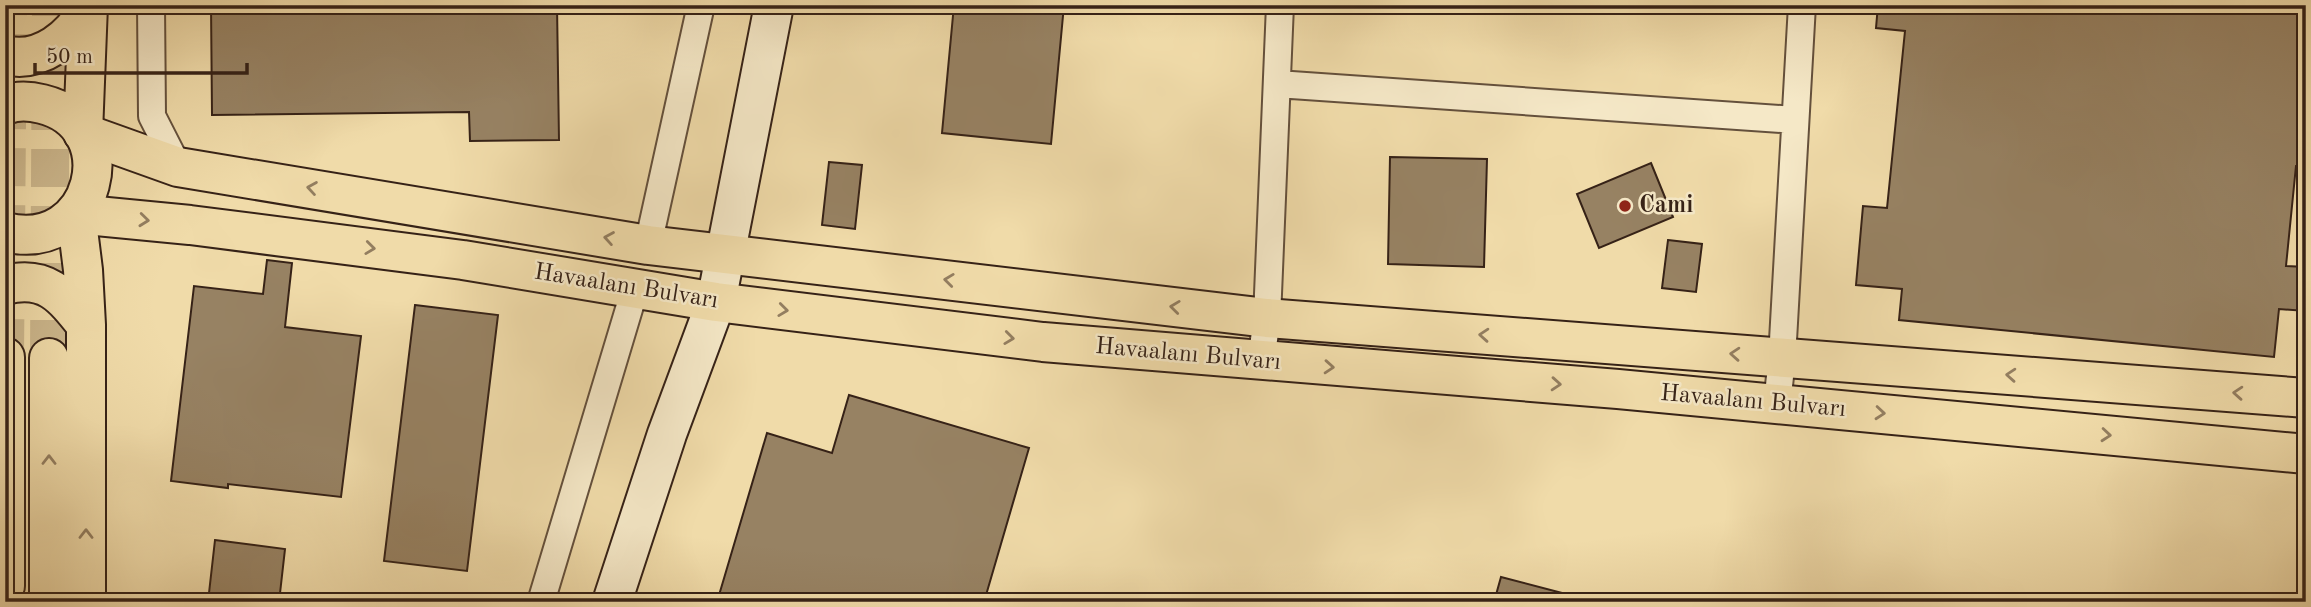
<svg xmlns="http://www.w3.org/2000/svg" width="2311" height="607" font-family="'Old Standard TT',serif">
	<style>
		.building { fill: #978263; stroke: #362217; stroke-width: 2 }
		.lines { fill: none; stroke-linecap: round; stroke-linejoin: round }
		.highway-tunnel { stroke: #cbb68c; stroke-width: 38; stroke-dasharray: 38 19; stroke-linecap: butt }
		.street-casing { stroke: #64503c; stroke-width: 30 }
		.secondary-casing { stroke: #362217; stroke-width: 42 }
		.primary-casing { stroke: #362217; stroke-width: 42 }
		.highway-casing { stroke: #362217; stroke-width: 42 }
		.street { stroke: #f5e8c7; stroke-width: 26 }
		.secondary { stroke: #f5e8c7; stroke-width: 38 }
		.primary { stroke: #f0dba9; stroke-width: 38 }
		.highway { stroke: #f0dba9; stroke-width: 38 }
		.oneway { stroke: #937e60 }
		.poi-dot { fill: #8f2418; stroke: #f5e8c7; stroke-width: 2.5 }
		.labels { text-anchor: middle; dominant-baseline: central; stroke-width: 5; stroke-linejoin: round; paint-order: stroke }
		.poi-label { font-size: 24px; font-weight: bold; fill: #362217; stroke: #f5e8c7; text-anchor: start }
		.street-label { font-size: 24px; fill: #362217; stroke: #f5e8c7 }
	</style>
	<rect width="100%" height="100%" fill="#f0dba9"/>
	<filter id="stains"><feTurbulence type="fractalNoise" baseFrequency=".00286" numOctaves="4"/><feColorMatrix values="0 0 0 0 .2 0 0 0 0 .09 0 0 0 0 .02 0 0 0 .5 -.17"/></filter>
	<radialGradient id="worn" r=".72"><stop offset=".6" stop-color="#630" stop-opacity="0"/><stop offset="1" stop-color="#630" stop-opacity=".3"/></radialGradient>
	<path class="building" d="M211,5H557L559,140L470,141L469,112L212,115Z
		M954,5H1064L1051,144L942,133Z
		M1878,5H2306V71L2301,115H2306V167L2296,166L2286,266L2306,267V311L2279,309L2274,357L1899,320L1902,289L1856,285L1863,206L1887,208L1905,31L1876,28Z
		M1390,157L1487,159L1484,267L1388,264Z
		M829,162L862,165L855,229L822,225Z
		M1651,163L1673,217L1599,248L1577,194Z
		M1668,240L1702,244L1696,292L1662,288Z
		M267,260L292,263L285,327L361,336L341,497L228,484V488L171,481L194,286L263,294Z
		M415,305L498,315L467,571L384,561Z
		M849,395L1029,448L984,602H717L767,433L832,453Z
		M215,540L285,549L279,602H208Z
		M1501,577L1566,594L1565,602H1494Z"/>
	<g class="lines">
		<path class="highway-tunnel" d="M5,357L8,5
			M49,358L51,5"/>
		<defs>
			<path id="street" d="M151,5L152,116L178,167
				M1277,84L1795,120
				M648,245L701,5
				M1261,361L1267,318L1280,5
				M1777,404L1782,358L1802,5
				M541,602L635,289"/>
			<path id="secondary" d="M612,602L667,434L716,302L774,5"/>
			<path id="primary" d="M83,133L178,167L648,245L1267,318L2306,398
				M76,214L190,225L463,260L716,302L1043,342L1618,389L2306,454"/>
			<path id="highway" d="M5,55C40,64 74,37 88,7
				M5,105C17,100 30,101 42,104C128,125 96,255 5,232
				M83,133L88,5
				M76,214L83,270L86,325V602
				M5,285C46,274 63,296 86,325
				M49,358V602
				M5,586V357"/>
		</defs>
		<use href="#street" class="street-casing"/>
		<use href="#secondary" class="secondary-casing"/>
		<use href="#primary" class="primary-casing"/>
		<use href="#highway" class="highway-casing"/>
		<use href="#street" class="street"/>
		<use href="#secondary" class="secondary"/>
		<use href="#primary" class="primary"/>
		<use href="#highway" class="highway"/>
	</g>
	<defs><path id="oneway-chevron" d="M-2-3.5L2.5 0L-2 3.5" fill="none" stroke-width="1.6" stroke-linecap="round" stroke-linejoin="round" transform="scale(1.75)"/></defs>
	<g class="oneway">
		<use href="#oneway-chevron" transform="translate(312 188) rotate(-171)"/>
		<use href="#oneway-chevron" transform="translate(144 220) rotate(6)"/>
		<use href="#oneway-chevron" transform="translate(609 238) rotate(-170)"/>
		<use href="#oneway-chevron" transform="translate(370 248) rotate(7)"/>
		<use href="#oneway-chevron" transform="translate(949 280) rotate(-173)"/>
		<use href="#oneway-chevron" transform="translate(1175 307) rotate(-173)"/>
		<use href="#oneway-chevron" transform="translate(783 310) rotate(7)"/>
		<use href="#oneway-chevron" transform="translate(1484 335) rotate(-176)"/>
		<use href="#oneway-chevron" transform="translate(1009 338) rotate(7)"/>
		<use href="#oneway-chevron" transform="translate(1735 354) rotate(-176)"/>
		<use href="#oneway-chevron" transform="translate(1329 367) rotate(4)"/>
		<use href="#oneway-chevron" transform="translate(2011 375) rotate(-176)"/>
		<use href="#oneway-chevron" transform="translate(1556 384) rotate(4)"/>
		<use href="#oneway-chevron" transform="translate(2238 393) rotate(-176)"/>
		<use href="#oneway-chevron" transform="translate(1880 413) rotate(5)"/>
		<use href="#oneway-chevron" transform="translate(2106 435) rotate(5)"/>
		<use href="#oneway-chevron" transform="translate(49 460) rotate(-90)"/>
		<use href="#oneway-chevron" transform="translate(86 534) rotate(-90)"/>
	</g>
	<circle class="poi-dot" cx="1625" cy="206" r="7"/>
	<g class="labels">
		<g class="poi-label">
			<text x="1639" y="206">Cami</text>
		</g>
		<g class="street-label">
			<text transform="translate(626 287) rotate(9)">Havaalanı Bulvarı</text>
			<text transform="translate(1188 355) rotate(5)">Havaalanı Bulvarı</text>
			<text transform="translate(1753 402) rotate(5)">Havaalanı Bulvarı</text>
		</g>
	</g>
	<rect width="2311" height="607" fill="none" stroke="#f0dba9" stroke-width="28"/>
	<rect x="7" y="7" width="2297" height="593" fill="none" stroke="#362217" stroke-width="3.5"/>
	<rect x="14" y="14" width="2283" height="579" fill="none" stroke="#362217" stroke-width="2"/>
	<path d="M35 63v10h212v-10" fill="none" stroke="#362217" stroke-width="3.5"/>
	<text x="46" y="63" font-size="21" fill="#362217" stroke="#f5e8c7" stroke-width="5" paint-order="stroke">50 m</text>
	<rect width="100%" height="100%" filter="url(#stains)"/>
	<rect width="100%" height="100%" fill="url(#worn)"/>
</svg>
